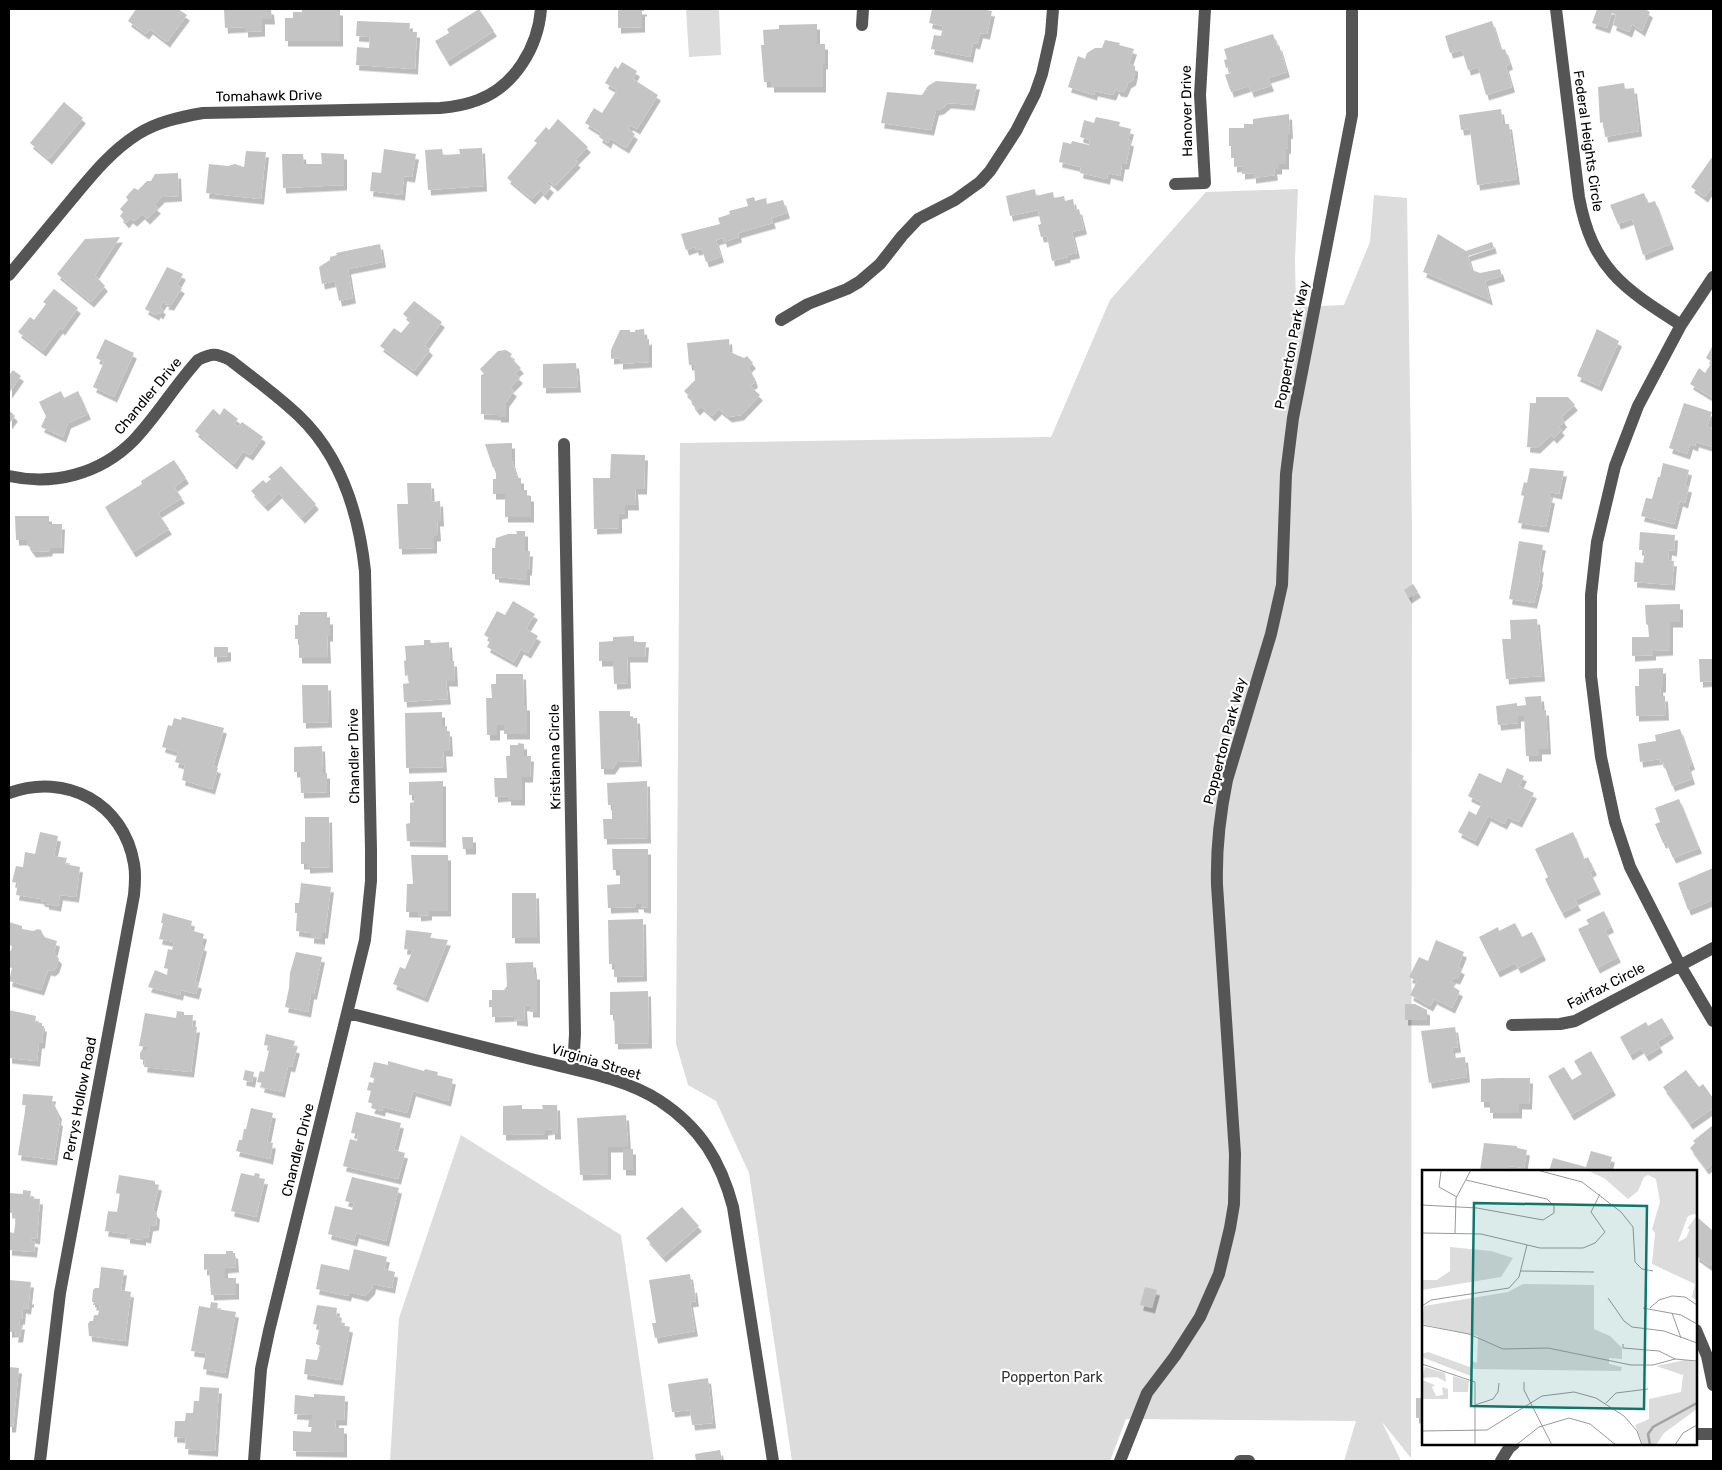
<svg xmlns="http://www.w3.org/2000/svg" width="1722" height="1470" font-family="Rubik,sans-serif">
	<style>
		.green { fill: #dcdcdc }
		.building { fill: #c4c4c4; filter: url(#shadow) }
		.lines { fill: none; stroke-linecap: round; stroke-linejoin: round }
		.minor { stroke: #555; stroke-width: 12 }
		.labels { text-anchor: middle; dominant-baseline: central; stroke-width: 4.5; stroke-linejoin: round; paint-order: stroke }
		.street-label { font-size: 14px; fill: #000; stroke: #fff }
		.park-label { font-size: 14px; fill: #333; stroke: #fff }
		.inset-river { fill: none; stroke: #a3a3a3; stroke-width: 2.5 }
		.inset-road { fill: none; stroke: #999; stroke-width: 1 }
		.view { fill: #0f766e; fill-opacity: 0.15; stroke: #0f766e; stroke-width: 2.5 }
		.inset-edge { fill: none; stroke: #000; stroke-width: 2.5 }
	</style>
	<defs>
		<filter id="shadow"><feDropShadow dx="3" dy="5.5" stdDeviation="0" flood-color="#0004"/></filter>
	</defs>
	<rect width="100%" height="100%" fill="#fff"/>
	<path class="green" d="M686,9H719L721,55L689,57Z
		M1298,189L1295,260L1296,307L1344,305L1370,242L1374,195L1407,198L1412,526L1411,1458L1382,1422L1401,1461H1344L1356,1421L1126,1419L1110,1461H792L749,1173L716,1101L688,1085L676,1044L680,443L1051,437L1110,300L1206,192Z
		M461,1135L621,1235L654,1461H390L399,1318Z"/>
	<path class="building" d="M136,9H178L187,15L167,42L150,29L146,34L128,21Z
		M224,9H271L272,19H262V31L245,32V27L225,28Z
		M302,9L340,10V41H285V18H293V12H302Z
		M479,9L494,31L447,61L435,41L449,33L447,29Z
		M618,9H644V11H642V27L618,28Z
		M932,9H980L992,11L987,34L980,33L977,44L973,43L970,57L931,49L934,35L941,36L943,26L929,23Z
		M1597,9H1645L1650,12L1642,31L1632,24L1629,32L1613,25L1616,15L1612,13L1607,28L1592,23Z
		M357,21L410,23L409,32H417L415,69L356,65L357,47L369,48L370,37L356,36Z
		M1492,21L1501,50L1505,49L1510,64L1506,66L1512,87L1486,95L1478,67L1468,70L1462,50L1450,53L1445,36Z
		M817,24V44H825V64H823V87H771V82H764L761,45H764L763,30L779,29V25Z
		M1273,34L1277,46L1279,45L1287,72L1268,78L1271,86L1251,92L1249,86L1231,92L1225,75L1231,73L1229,67L1226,68L1224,60L1227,59L1224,49Z
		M1105,40L1120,43L1119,45L1134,49L1129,64L1135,66V72L1133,80L1128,83L1126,88L1124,92L1118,91L1116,88L1113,95L1095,91L1094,95L1068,87L1078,56L1085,59L1087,53L1095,48H1102Z
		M622,62L637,71L633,79L658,95L637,129L630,125L628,129L635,134L626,148L610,138L608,143L599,137L601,133L585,123L594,108L602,113L617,90L605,83L615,66L618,69Z
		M936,81L977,84L972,105L948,103L941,109L936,110L931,130L881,123L887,92L922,95L928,86Z
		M1624,83L1625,89L1634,88L1639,131L1605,137L1603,122L1600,123L1598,87Z
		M64,102L83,118L49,159L30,143Z
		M1501,109L1503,124H1509L1517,179L1477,185L1470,129L1461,130L1459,115Z
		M1289,114L1290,134L1288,133V148L1286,149V164H1279V169H1274L1275,175L1253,178V173L1242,174V166L1234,167V158H1231V146H1229V128H1244V124H1253V119Z
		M1096,117L1120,122L1119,126L1131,129L1128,140L1131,141L1126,164H1122L1120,176L1108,173L1107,179L1080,173L1081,167L1059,162L1063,142L1071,144L1072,141L1089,145L1090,140L1080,137L1084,120L1094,123Z
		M558,119L588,147L575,160L578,162L555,186L548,180L546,183L551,187L545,195L540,190L532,199L507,178L537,143L534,141L546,127L549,130Z
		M482,148L484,186L428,190L425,150L442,149L443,155L460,154L459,149Z
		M384,149L416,154L412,177L404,176L402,195L370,191L372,172L381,173Z
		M246,151L266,152L261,199L206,193L209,164L228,166L235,164L244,167Z
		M321,153L344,154V185L283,188L282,154H303L304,164H322Z
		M1713,156V190L1711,188L1705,197L1691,187Z
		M178,173L179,196L162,197L154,205L158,208L147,219L142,214L134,221L130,218L126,223L120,216L123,212L120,209L128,200L126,197L134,188L138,190L147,181H151L155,174Z
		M1035,189L1036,196L1053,192L1054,198L1064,196L1065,201L1073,199L1075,210L1079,209L1084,229L1072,232L1077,253L1067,255L1068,257L1052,261L1047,236L1041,237L1038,225L1041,224L1038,210L1010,216L1006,196Z
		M1644,193L1648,203L1655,201L1671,244L1643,255L1632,219L1618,224L1610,205Z
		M754,197L755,201L766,198L767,204L783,200L787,213L771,218L773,223L738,233L739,237L724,242L723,238L716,240L721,257L706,262L702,249L696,250L695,247L686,250L681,234L720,224L718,218L730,214L729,211L748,206L746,199Z
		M1438,234L1466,251L1492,242L1494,248L1468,256L1472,270L1480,273L1500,269L1502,276L1485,281L1490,300L1423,272Z
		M120,237L95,275L105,286L91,302L57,274L85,239Z
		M380,244L383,262L348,269L353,298L339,301L335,281L322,284L319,267L330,260V257L337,255L336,253Z
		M167,267L183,274L177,285L182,288L171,305L165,304L167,302L164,301L160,307L163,309L160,314L158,312L156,315L145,309Z
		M54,289L78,308L62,330L60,328L43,351L18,332L30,317L34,320L46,304L43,302Z
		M414,301L442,322L425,345L430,350L414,371L380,346L394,328L401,333L411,321L403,314Z
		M644,329L645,340L649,339V362L620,364V358L611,359V350L620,330H630V332H635V330Z
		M1597,329L1619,341L1599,386L1577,376Z
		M105,339L134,353L114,397L93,387L104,362L96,358Z
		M729,339L730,352L744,358L747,356L753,363L748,368L752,373L755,382L750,386L760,395L741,415L729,417L719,409L712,416L701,406L697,410L692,404L691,398L684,391L695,380L694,365H689L687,343Z
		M1713,345V398L1690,384L1699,368L1705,373L1712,362L1706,358Z
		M506,350L512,354L510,357L521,368L515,373L520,378L510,388L514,391L506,402V417H498V415L481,414V375L484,374L480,369L498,351Z
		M576,363L578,387L543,388V364Z
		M13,370L21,376L9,393V373L10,374Z
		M61,391L64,398L78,391L88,414L68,423L63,437L41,427L46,416L39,402Z
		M1536,397H1568L1575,405L1561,417L1564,422L1559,427L1562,430L1554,438L1551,435L1537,448L1527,447L1530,403H1536Z
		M1684,403L1712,412L1707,427L1713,429V447L1696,442L1695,446L1690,444L1687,454L1669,448Z
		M224,408L238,419L234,424L238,427L242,422L263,437L250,455L243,451L234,464L195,431L213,409L220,415Z
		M9,410L15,416L9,424Z
		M512,443V461L517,478H521V490H527V496H531V517H505V494H493V479H496V467L493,468L485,444Z
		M611,454L645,455L644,489H635L636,505H625V513L619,514V528L594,529L593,478H610Z
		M174,460L186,478L174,487L182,498L158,513L169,529L133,552L105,507L142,484L141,481Z
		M1663,463L1689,470L1685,486L1689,487L1685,503L1680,501L1674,524L1641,516L1646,498L1652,499L1658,477H1660Z
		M281,466L316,504L302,518L279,493L265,506L251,491L263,480L266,483L271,479L268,477Z
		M1530,468L1564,471L1559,494L1550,492L1549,497L1552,498L1546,527L1518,523L1524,496L1521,495L1524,482L1527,483Z
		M407,483H431L432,502L440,501L441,521H437L438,536H434V548L399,549L397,504H408Z
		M15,516H49V524H62L61,548H50L49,551L33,552L27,544V540H16Z
		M516,531H525V551H530L529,570H527V580L496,577V574H492V548H495L496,538L508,534H517Z
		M1640,532L1675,535L1674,551L1669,550L1668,560L1674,561L1672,585L1634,582L1635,562L1643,563L1645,550H1639Z
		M1519,541L1543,545L1539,566L1541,567L1539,579H1540L1534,603L1509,599Z
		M1413,584L1418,592L1409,598L1404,590Z
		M513,601L535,614L526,629L538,636L528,653L521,649L514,662L487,647L491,639L484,635L497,611L505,615Z
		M1680,604V622H1670V650L1653,651V655L1632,656V637H1649L1648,625L1646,624L1645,605Z
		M300,612H327V619H330V636H327L328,658H299V639H295V625H298V615H300Z
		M1537,619L1542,676L1506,679L1502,639H1511L1510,620Z
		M634,636V642H646L645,657H627L628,683L614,684L613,661H599V642L613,641V637Z
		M424,640H430L431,643L449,642L450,661H454L455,681H446L448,699L404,702L403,684L409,683L408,675L405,676L404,661L406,660L405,646L424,645Z
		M214,647H228V656L214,657Z
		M1699,659H1713V681L1700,682Z
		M1663,668V687H1660L1661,696H1665L1666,715L1636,716L1635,686H1639V669Z
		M496,674H523L524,705H527V734H504V725H497V735H487L486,698H492L491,684H496Z
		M302,685H328L329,722L303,723Z
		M1541,696L1542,710H1546L1548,749H1539V756H1526L1524,716H1518V723L1498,725L1496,706L1517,703V706L1526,705L1525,697Z
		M599,711H630V718H637L639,761L617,762L612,769H601Z
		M442,712V726H447V731H449L450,751H443L444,767L406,768L405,713Z
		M182,717L224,728L213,766L218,768L212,789L182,780L185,765L175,762L178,752L162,747L168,725L172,726L174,718L181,720Z
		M1680,729L1692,764L1688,766L1692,779L1672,786L1663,762L1661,763L1660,759L1640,762L1638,744L1656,741L1655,735Z
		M518,743L524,744V756H531L530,777H522V800H508V796L495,797L494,778H507L506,756H510V745H518Z
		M322,746L323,773H327V792L301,793L300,772H294V747Z
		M1507,768L1524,776L1519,786L1534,793L1519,822L1508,817L1504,824L1488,816L1475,841L1458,832L1469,811L1476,815L1482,803L1468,796L1479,773L1501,783Z
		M443,781V842L407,841L406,824L410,823V803L414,802V795H409V782Z
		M647,781L648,838L604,839L603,819H612V805H608L607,783Z
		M1679,799L1699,848L1673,858L1666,842L1663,843L1655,824L1660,822L1655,808Z
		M305,817H329L330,867L307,868V864H301V842H305Z
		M40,832L58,836L54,856L67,858L65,864L80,867L76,897L60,895L58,906L46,904V902L41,901L42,899L16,895L18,883L12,882L16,866L23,867L25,852L35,854Z
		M1573,832L1584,859L1588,857L1594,870L1590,872L1598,889L1575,900L1578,905L1562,913L1545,879L1548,877L1535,849Z
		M462,837H473V849H463Z
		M612,849H648V908L641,907V904H635L636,907L608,908L607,885L620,884V870H613Z
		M411,855H448V911H429V915L418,916V912H406L407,884H413Z
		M1713,868V900L1688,910L1678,883Z
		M301,883L331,887L325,933H322V939L311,938V933L296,931L297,913H295V903H299Z
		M512,893H536L537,938H512Z
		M1604,911L1611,927L1605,930L1618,957L1597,968L1578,929L1589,924L1586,920Z
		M163,913L192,921L190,930L204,934L201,945L204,946L195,982L199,983L196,994L181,990L180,995L148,987L155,970L167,975L168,969L164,968L168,949L172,950L174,942L159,939L163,923H161Z
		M643,919L644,976L614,977V964H609L608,920Z
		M9,922L22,926V929L33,931L38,929L41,930L44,937L57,941L54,953L59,959L56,968L52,971L48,970L41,990L9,981L12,968L9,967V950L11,951L12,946L9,945Z
		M1515,923L1522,937L1532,932L1543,955L1518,968L1515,963L1497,972L1479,937L1498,927L1499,931Z
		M406,930L432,933L430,938L448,940L425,997L393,984L400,967L405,969L413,950L404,949Z
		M1436,940L1464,952L1458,967L1462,969L1457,979L1453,978L1451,982L1455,984L1453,987L1460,991L1452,1008L1434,999L1430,1006L1410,995L1417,981L1409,977L1419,957L1428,961Z
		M296,952L322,957L314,994H311L308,1012L285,1007L289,988L290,973Z
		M533,962L534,974H537V1012H530V1005L524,1006L525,1021L514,1020V1016L492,1017V1007H489V1000H492V990H504L507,986L506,963Z
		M648,991L649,1043L615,1044L614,1015H610V992Z
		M1405,1004H1415L1427,1010V1020H1405Z
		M9,1010L36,1016L35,1022L42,1023V1026H44L42,1043H39L37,1061L9,1058Z
		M177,1011L184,1012V1015H193L192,1027H197L191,1072L144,1067L145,1061L140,1059V1053L142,1050H147V1047L139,1046L145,1013L176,1018Z
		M1662,1018L1671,1033L1657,1042L1660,1047L1646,1056L1641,1048L1630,1055L1620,1037L1646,1022L1648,1026Z
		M1455,1027L1458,1047L1452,1048L1454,1058L1465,1057L1467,1077L1429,1083L1421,1031Z
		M266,1034L295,1041L293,1047L297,1048L292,1067L288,1066L282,1092L261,1087L262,1083L257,1082L260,1071L264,1072L270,1046L264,1045Z
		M1591,1051L1613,1090L1571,1115L1548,1076L1564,1067L1572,1080L1582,1074L1574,1061Z
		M388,1061L424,1071L425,1069L438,1072L437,1075L453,1079L448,1101L413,1091L407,1113L383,1107L382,1111L371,1108L373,1104L368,1102L371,1091L367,1090L369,1082L374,1083L375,1079L370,1077L374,1062L388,1065Z
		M245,1070L254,1072L252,1082L243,1080Z
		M1686,1070L1699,1087L1703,1084L1713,1098V1108L1690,1124L1663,1087Z
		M1500,1078H1530L1529,1104H1519V1113H1490V1102H1481V1079Z
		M23,1094L53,1096L52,1101L59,1114L58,1119L60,1121L54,1160L18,1155L26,1105H22Z
		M522,1105V1109H543L542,1105H557L558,1134H552V1129L545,1130V1134L503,1135V1106Z
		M251,1108L273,1113L267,1142L273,1143L270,1159L236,1151L239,1140H242L244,1129H246Z
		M356,1112L401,1123L394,1150L405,1153L398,1179L343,1166L350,1139L357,1141L358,1134L351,1133Z
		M626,1115L628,1147H608V1174L580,1175L577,1118Z
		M1713,1125V1163L1706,1169L1690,1148L1695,1143L1693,1141Z
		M1484,1143L1517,1146V1148L1527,1150L1524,1168L1510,1166V1171H1480Z
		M623,1149H633V1170H623Z
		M1591,1151L1612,1157L1608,1171H1549L1553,1158L1586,1167Z
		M241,1173L254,1176L255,1173L260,1174L259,1178L265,1179L256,1217L231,1211Z
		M119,1175L155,1181V1184L159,1185L153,1210L157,1214L156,1225L150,1226L148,1238L143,1237V1240L127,1238V1234L105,1231L108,1211L117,1212L120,1194L116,1193Z
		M352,1177L399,1188L386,1241L356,1233L354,1241L328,1234L335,1206L352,1210L354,1203L345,1201Z
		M23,1190L31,1191L30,1198L40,1199L37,1239L32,1238L31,1241L35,1242L34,1252L9,1250V1232L14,1233L16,1218L12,1217V1213H9V1193L23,1194Z
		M682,1207L699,1226L663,1257L646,1238Z
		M1696,1216L1713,1231V1261L1710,1266L1696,1256L1697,1251L1696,1249Z
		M354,1249L387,1257L384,1269L395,1272L392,1288L373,1284L372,1289L365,1296L349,1292L348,1296L316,1289L321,1264L349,1270Z
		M226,1251H233V1253H235L236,1267L225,1268V1278H236V1294L211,1295L209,1269L204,1270V1254H226Z
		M101,1267L124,1270L121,1290L131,1292L125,1341L89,1336L88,1324L90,1321H93L94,1315H98L100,1305H93L94,1302H92L93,1290L95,1288H99Z
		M690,1274L692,1288L694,1287L696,1301L690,1302L695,1331L655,1338L652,1323H656L649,1280Z
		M9,1280L31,1282L29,1299H31V1302H29L28,1309L23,1308L22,1319H20L19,1324H22L20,1337H15L16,1332H9Z
		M1145,1287L1157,1290L1152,1308L1140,1305Z
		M211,1302L218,1303L217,1309L236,1312L225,1373L203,1369L206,1353L191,1351L199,1306L210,1308Z
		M317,1305L337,1308L336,1316L342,1318L341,1325L350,1327L340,1380L304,1374L306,1359L317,1360L321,1346L316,1344L320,1325L313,1324Z
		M9,1367L19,1368L13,1427H9Z
		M708,1378L713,1423L692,1425L690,1410L672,1412L668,1384Z
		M200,1387L219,1388L215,1451L185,1449L186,1438L174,1437L175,1421H185L186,1413H193L194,1401H199Z
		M314,1394L345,1396L344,1420H336L335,1428H344V1452L293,1451V1431L312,1432V1427H308L309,1420H312V1415L294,1414L295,1395L314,1397Z
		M1416,1398H1423V1418H1416Z
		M720,1450L722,1461H696L695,1454Z"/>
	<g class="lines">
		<path class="minor" d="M1556,9L1579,197C1592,268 1623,288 1681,325
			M862,25L863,9
			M1175,184L1205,183L1200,95L1205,9
			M9,275C30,250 51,224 72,199C92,175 111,151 138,134C157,122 180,117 203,113L440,108C453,107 465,105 478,100C515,86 538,47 541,9
			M1713,277L1681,325L1638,406L1615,466L1597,542L1591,595V676L1601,757L1615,822L1630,867L1680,965L1713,1021
			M781,320L808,304L847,289L859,282L880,264L902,236L918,219L955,200L980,182L990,171L1016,131L1035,94L1042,74L1047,52L1051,34L1053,9
			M564,444L575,1034L573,1069
			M9,476C53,486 100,474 133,441C157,416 175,385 198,360C212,353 216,353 230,360C253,378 277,395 299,416C341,456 359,515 365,571L371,850V881L365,940L269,1331L261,1369L254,1461
			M9,793C66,772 124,803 134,864C136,875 135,885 134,895L60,1293L40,1461
			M348,1013C410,1029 473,1044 535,1060C575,1070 625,1078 660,1101C701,1128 721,1162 733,1207L773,1461
			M1512,1025L1560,1024L1575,1021L1713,948
			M1696,1330L1707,1356L1713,1385
			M1696,1434H1713
			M1120,1461L1147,1393L1175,1356L1200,1317L1219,1274L1230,1228L1234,1204L1235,1154L1217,885C1216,849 1220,814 1227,780L1271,634L1282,585L1286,474L1293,418L1352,115V9
			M1240,1461H1249
			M1501,1461L1509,1448L1514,1444"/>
	</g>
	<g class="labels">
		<g class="street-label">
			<text transform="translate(269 96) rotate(-1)">Tomahawk Drive</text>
			<text transform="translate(1187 111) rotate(-91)">Hanover Drive</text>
			<text transform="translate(1588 141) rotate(82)">Federal Heights Circle</text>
			<text transform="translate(1292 345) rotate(-79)">Popperton Park Way</text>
			<text transform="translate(148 396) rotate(-50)">Chandler Drive</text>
			<text transform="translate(1225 741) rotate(-75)">Popperton Park Way</text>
			<text transform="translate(354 756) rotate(-91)">Chandler Drive</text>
			<text transform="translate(555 757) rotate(-91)">Kristianna Circle</text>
			<text transform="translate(1606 986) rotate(-27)">Fairfax Circle</text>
			<text transform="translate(596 1062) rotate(17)">Virginia Street</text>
			<text transform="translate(80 1099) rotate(-79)">Perrys Hollow Road</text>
			<text transform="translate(298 1150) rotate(-76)">Chandler Drive</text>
		</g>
		<g class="park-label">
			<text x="1052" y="1377">Popperton Park</text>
		</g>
	</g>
	<g transform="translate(1422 1170)">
		<rect width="275" height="275" fill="#fff"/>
		<path d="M164,0H275V131L270,127L273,114L230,94L233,63L230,59L238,32L234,9L226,5L222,7L216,21L206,29L182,8ZM272,44L275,45L265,59H268L264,68L256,72L266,46ZM28,77L69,81L91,88L79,107L0,120V110H15L28,101ZM101,114L172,115V159L188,166L200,178V189L187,188V194L200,197L199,201L51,199L53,197L49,199V206L2,188L0,184L6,182L48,197L50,191L55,193L56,166L0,154L2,136L86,122ZM263,190L275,192V239L242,263L234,275H221L213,255L227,249V229L259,222L261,205L234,196ZM3,197L23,203L24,212L15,207L0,208ZM31,206L47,211L46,222H31ZM0,210L13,215L10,217L14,226L21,225L20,217L26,219V229H0Z" fill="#dcdcdc" fill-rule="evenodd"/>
		<path class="inset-river" d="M228,275L226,264L231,257L275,233"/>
		<path class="inset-road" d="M115,0L160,12L199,42L211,57L213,92L220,99L231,101M19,1L17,17L35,27M0,35L55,38L121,50L132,43V36L125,29L44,10M0,63L59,64L118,78H161L173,73L183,62L169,42L178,24M33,63L34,28L49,0M98,101L172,102M186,128L202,151L210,157L242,161L275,173M0,136L9,130L87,118L97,107L105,75M221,138L259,145L275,154M228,138L237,130L250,126L263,127L275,135M250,143L259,168M0,155L47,164L81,179L126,178L209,195H231L253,189L275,191M201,174V178L237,181L253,189M0,194L53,212V275M102,212V220L130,275M184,233L194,223L226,219M53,235L71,229L76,222L77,213M0,261L65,260L120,226L152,222L174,228L202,246L215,261L220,275M94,275L117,257L147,248L168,254L194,275M253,275L261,263L275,255"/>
		<path class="view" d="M52,33L225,36L222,239L49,236Z"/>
		<rect width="275" height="275" class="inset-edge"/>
	</g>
	<rect width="1722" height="1470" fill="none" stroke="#000000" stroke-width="20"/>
</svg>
